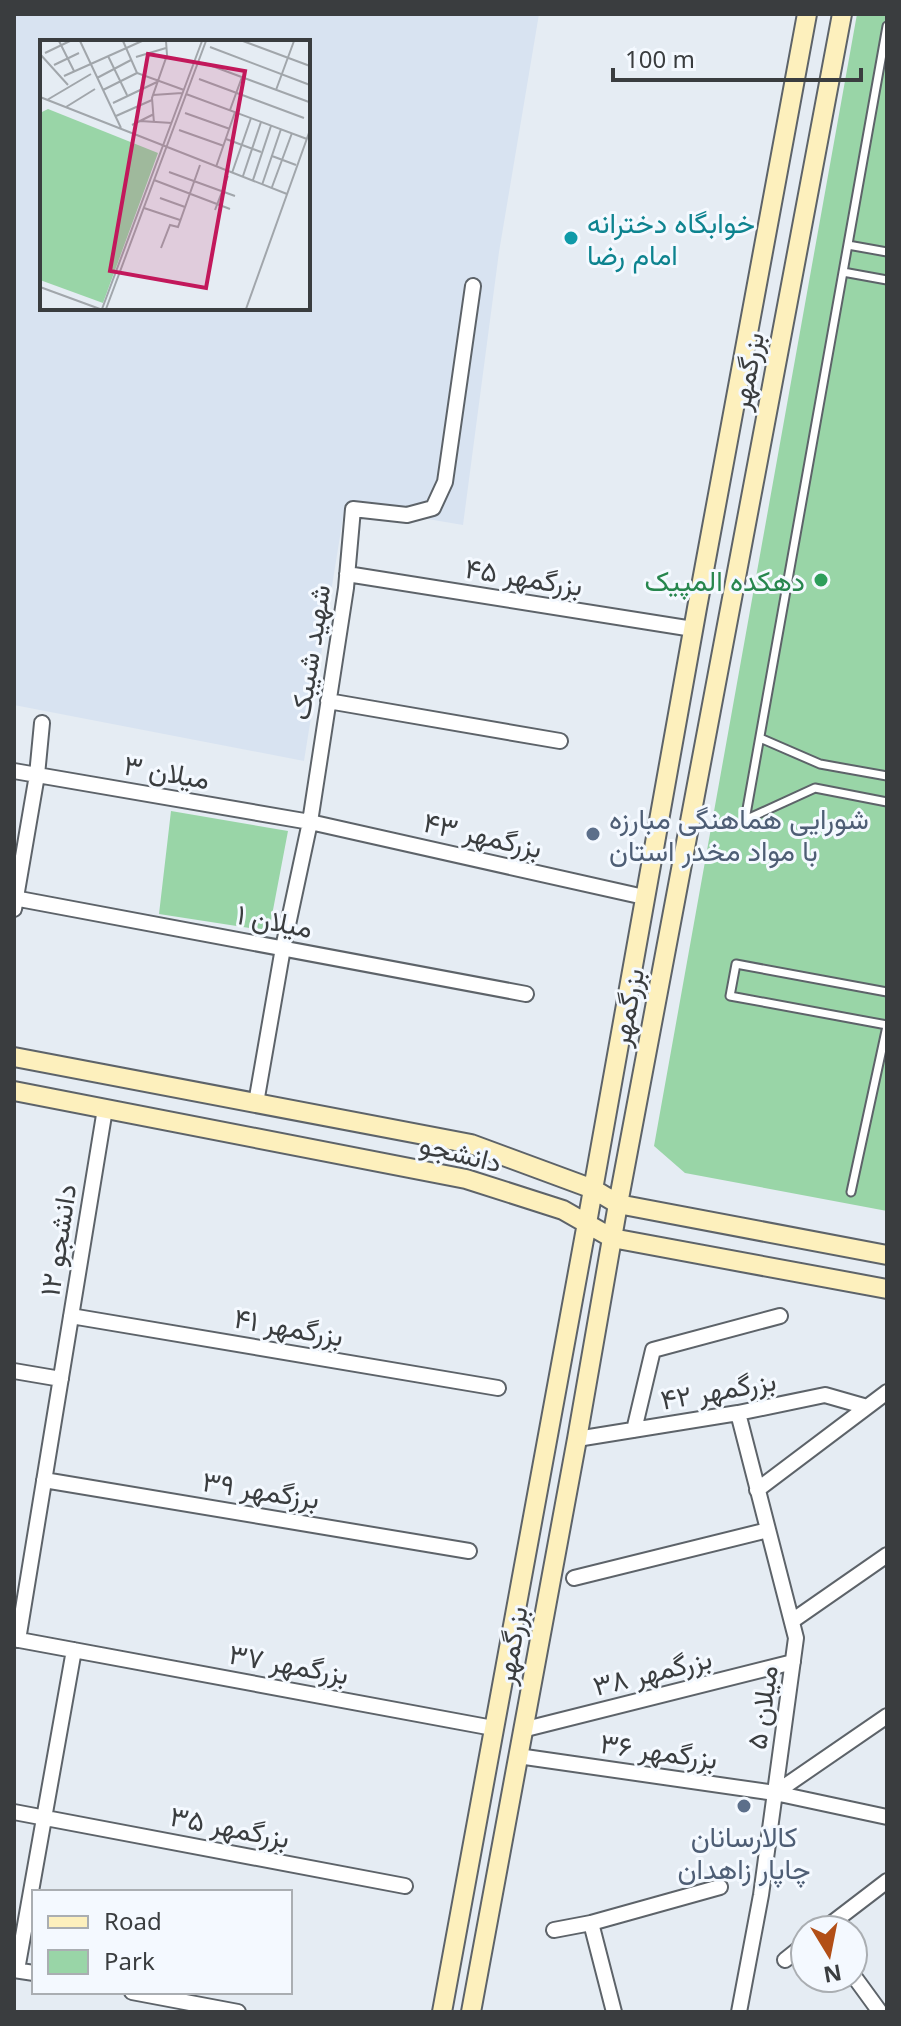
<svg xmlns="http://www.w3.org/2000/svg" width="901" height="2026" font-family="'Noto Sans',Vazirmatn,sans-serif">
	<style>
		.built { fill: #d8e3f1; fill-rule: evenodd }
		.green { fill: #99d5a7 }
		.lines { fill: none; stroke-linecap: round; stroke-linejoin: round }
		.lane-casing { stroke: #5d6369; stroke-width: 11 }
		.street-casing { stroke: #5d6369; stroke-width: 18 }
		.secondary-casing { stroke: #5d6369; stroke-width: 22 }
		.lane { stroke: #fff; stroke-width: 7 }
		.street { stroke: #fff; stroke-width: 14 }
		.secondary { stroke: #fdf0bd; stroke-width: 18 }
		.culture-dot { fill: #0f9aa8; stroke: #f4f9ff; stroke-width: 3 }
		.leisure-dot { fill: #2e9e5b; stroke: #f4f9ff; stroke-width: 3 }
		.service-dot { fill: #5c6f8a; stroke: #f4f9ff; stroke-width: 3 }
		.labels { text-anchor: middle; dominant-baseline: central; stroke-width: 6; stroke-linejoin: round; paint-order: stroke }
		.culture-label { font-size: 28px; fill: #0d838f; stroke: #f4f9ff; text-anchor: start }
		.street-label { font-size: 28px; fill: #3a3d3f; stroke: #f4f9ff }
		.leisure-label { font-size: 28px; fill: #27864d; stroke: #f4f9ff; text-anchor: end }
		.service-label { font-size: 28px; fill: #4e5e75; stroke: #f4f9ff; text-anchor: start }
		.inset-road { fill: none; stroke: #a1a6ab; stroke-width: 2 }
		.view { fill: #c2185b; fill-opacity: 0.15; stroke: #c2185b; stroke-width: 4 }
		.inset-edge { fill: none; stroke: #3a3d3f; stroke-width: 4 }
	</style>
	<rect width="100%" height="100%" fill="#e5ecf3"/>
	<path class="built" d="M14,14H539L499,252L463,525L345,505L304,761L14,705ZM42,42H308V308H42Z"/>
	<path class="green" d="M857,14H887V1211L685,1173L654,1146Z
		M171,811L288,831L269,931L159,914Z"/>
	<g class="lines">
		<defs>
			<path id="lane" d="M848,245L887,252
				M843,272L887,280
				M760,738L820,764L887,776
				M745,820L887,26
				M745,820L815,788L887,802
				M887,992L736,964L730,996L887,1025
				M851,1192L887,1026"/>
			<path id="street" d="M347,574L693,629
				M328,701L560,741
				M14,771L310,822L644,897
				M14,898L526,994
				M14,909L37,775L42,723
				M256,1103L283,948L310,822L346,588L353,509L407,515L433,508L445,482L473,286
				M71,1316L498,1388
				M14,1371L61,1379
				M738,1413L796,1638L761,1895L739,2012
				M634,1430L653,1350L780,1316
				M577,1439L738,1413L825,1395L867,1407
				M44,1480L469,1551
				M757,1490L887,1392
				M574,1578L768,1530
				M792,1621L887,1555
				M14,1639L493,1728
				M18,1640L105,1109
				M522,1730L793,1662
				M518,1756L775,1793L887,1817
				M775,1793L887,1716
				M14,1812L405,1886
				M591,1923L614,2012
				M554,1930L591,1923L720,1887
				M823,1930L887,1881
				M785,1960L805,1944
				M14,1970L34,1973
				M17,1970L74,1650
				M853,1975L880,2012
				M132,1992L238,2012"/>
			<path id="secondary" d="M14,1057L471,1144L593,1189L618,1204L887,1255
				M14,1091L466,1179L563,1210L612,1238L887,1289
				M442,2012L587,1223L697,608L807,14
				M471,2012L577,1439L618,1204L842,14"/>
		</defs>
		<use href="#lane" class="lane-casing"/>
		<use href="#street" class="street-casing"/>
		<use href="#secondary" class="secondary-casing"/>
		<use href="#lane" class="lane"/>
		<use href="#street" class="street"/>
		<use href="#secondary" class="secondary"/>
	</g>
	<circle class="culture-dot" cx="571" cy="238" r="8"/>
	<circle class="leisure-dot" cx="821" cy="580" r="8"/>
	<g class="service-dot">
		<circle cx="593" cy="834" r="8"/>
		<circle cx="744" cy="1806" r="8"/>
	</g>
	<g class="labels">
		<g class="culture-label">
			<text x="587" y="222">خوابگاه دخترانه<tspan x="587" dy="32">امام رضا</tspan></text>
		</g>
		<g class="street-label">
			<text transform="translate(746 371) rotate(-79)">بزرگمهر</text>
			<text transform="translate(524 576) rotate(9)">بزرگمهر ۴۵</text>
			<text transform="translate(309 652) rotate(-81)">شهید شیبک</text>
			<text transform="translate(167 771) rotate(10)">میلان ۳</text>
			<text transform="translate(483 834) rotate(13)">بزرگمهر ۴۳</text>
			<text transform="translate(275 920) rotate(11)">میلان ۱</text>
			<text transform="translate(626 1007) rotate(-79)">بزرگمهر</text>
			<text transform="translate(461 1152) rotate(14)">دانشجو</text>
			<text transform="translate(57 1240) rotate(-81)">دانشجو ۱۲</text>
			<text transform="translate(289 1326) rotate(10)">بزرگمهر ۴۱</text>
			<text transform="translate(718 1389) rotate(-10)">بزرگمهر ۴۲</text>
			<text transform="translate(261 1489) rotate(9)">برزگمهر ۳۹</text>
			<text transform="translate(510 1645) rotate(-80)">بزرگمهر</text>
			<text transform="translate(289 1663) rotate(10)">بزرگمهر ۳۷</text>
			<text transform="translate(652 1671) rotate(-14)">بزرگمهر ۳۸</text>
			<text transform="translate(761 1707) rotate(-82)">میلان ۵</text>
			<text transform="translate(659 1750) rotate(8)">بزرگمهر ۳۶</text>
			<text transform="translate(230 1826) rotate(11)">بزرگمهر ۳۵</text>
		</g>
		<g class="leisure-label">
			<text x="805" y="580">دهکده المپیک</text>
		</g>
		<g class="service-label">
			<text x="609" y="818">شورایی هماهنگی مبارزه<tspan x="609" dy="32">با مواد مخدر استان</tspan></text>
			<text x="744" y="1836" text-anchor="middle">کالارسانان<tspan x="744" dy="32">چاپار زاهدان</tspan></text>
		</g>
	</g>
	<g transform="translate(40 40)">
		<rect width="270" height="270" fill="#e5ecf3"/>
		<path d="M8,69L118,113L63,263L0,240V73Z" fill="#99d5a7"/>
		<path class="inset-road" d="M19,1L34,31M40,1L81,88M83,1L97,33L144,50M203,1L270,26M170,7L270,45M5,13L30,1M0,14L28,45M68,16L87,55M96,17L126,8M164,23L269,62M14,25L39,13M24,36L102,1M57,38L91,20M159,39L264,78M63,50L97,33M236,50L254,1M146,54L267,99M113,55L142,53M0,57L247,154M7,60L51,34M73,63L117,42M26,67L55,49M190,70L202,37M145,73L190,89M76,76L112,60M100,81L132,83M114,83L112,58L127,15L126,1M92,85L114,74M139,90L184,106M186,99L221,112M232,116L256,125M176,127L195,72M129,132L195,156M192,133L211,78M203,136L221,82M114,140L190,169M213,140L231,86M222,145L241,89M232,147L252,93M120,158L145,167M104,168L140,180M175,170L188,136M121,208L130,185L138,187L160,125M0,247L60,269M62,269L162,1M66,269L166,1M206,269L270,90"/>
		<path class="view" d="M108,14L205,31L166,248L70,231Z"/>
		<rect width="270" height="270" class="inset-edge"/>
	</g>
	<rect width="901" height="2026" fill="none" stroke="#3a3d3f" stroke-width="32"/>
	<rect x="32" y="1890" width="260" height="104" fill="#f4f9ff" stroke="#aaaeb2" stroke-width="2"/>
	<rect x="48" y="1916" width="40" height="12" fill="#fdf0bd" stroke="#aaaeb2" stroke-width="2"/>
	<text x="104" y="1930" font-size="24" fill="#3a3d3f">Road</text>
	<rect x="48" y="1950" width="40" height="24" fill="#99d5a7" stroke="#aaaeb2" stroke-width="2"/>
	<text x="104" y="1970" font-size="24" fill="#3a3d3f">Park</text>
	<g transform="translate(829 1954) rotate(170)"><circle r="38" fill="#f4f9ff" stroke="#aaaeb2" stroke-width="2"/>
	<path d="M0-6L14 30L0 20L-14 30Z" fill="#b24f17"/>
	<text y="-12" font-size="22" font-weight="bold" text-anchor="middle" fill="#3a3d3f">N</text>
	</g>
	<path d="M613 68v12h248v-12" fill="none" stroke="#3a3d3f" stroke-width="4"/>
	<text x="625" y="68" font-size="24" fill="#3a3d3f" stroke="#f4f9ff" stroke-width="6" paint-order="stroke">100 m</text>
</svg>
